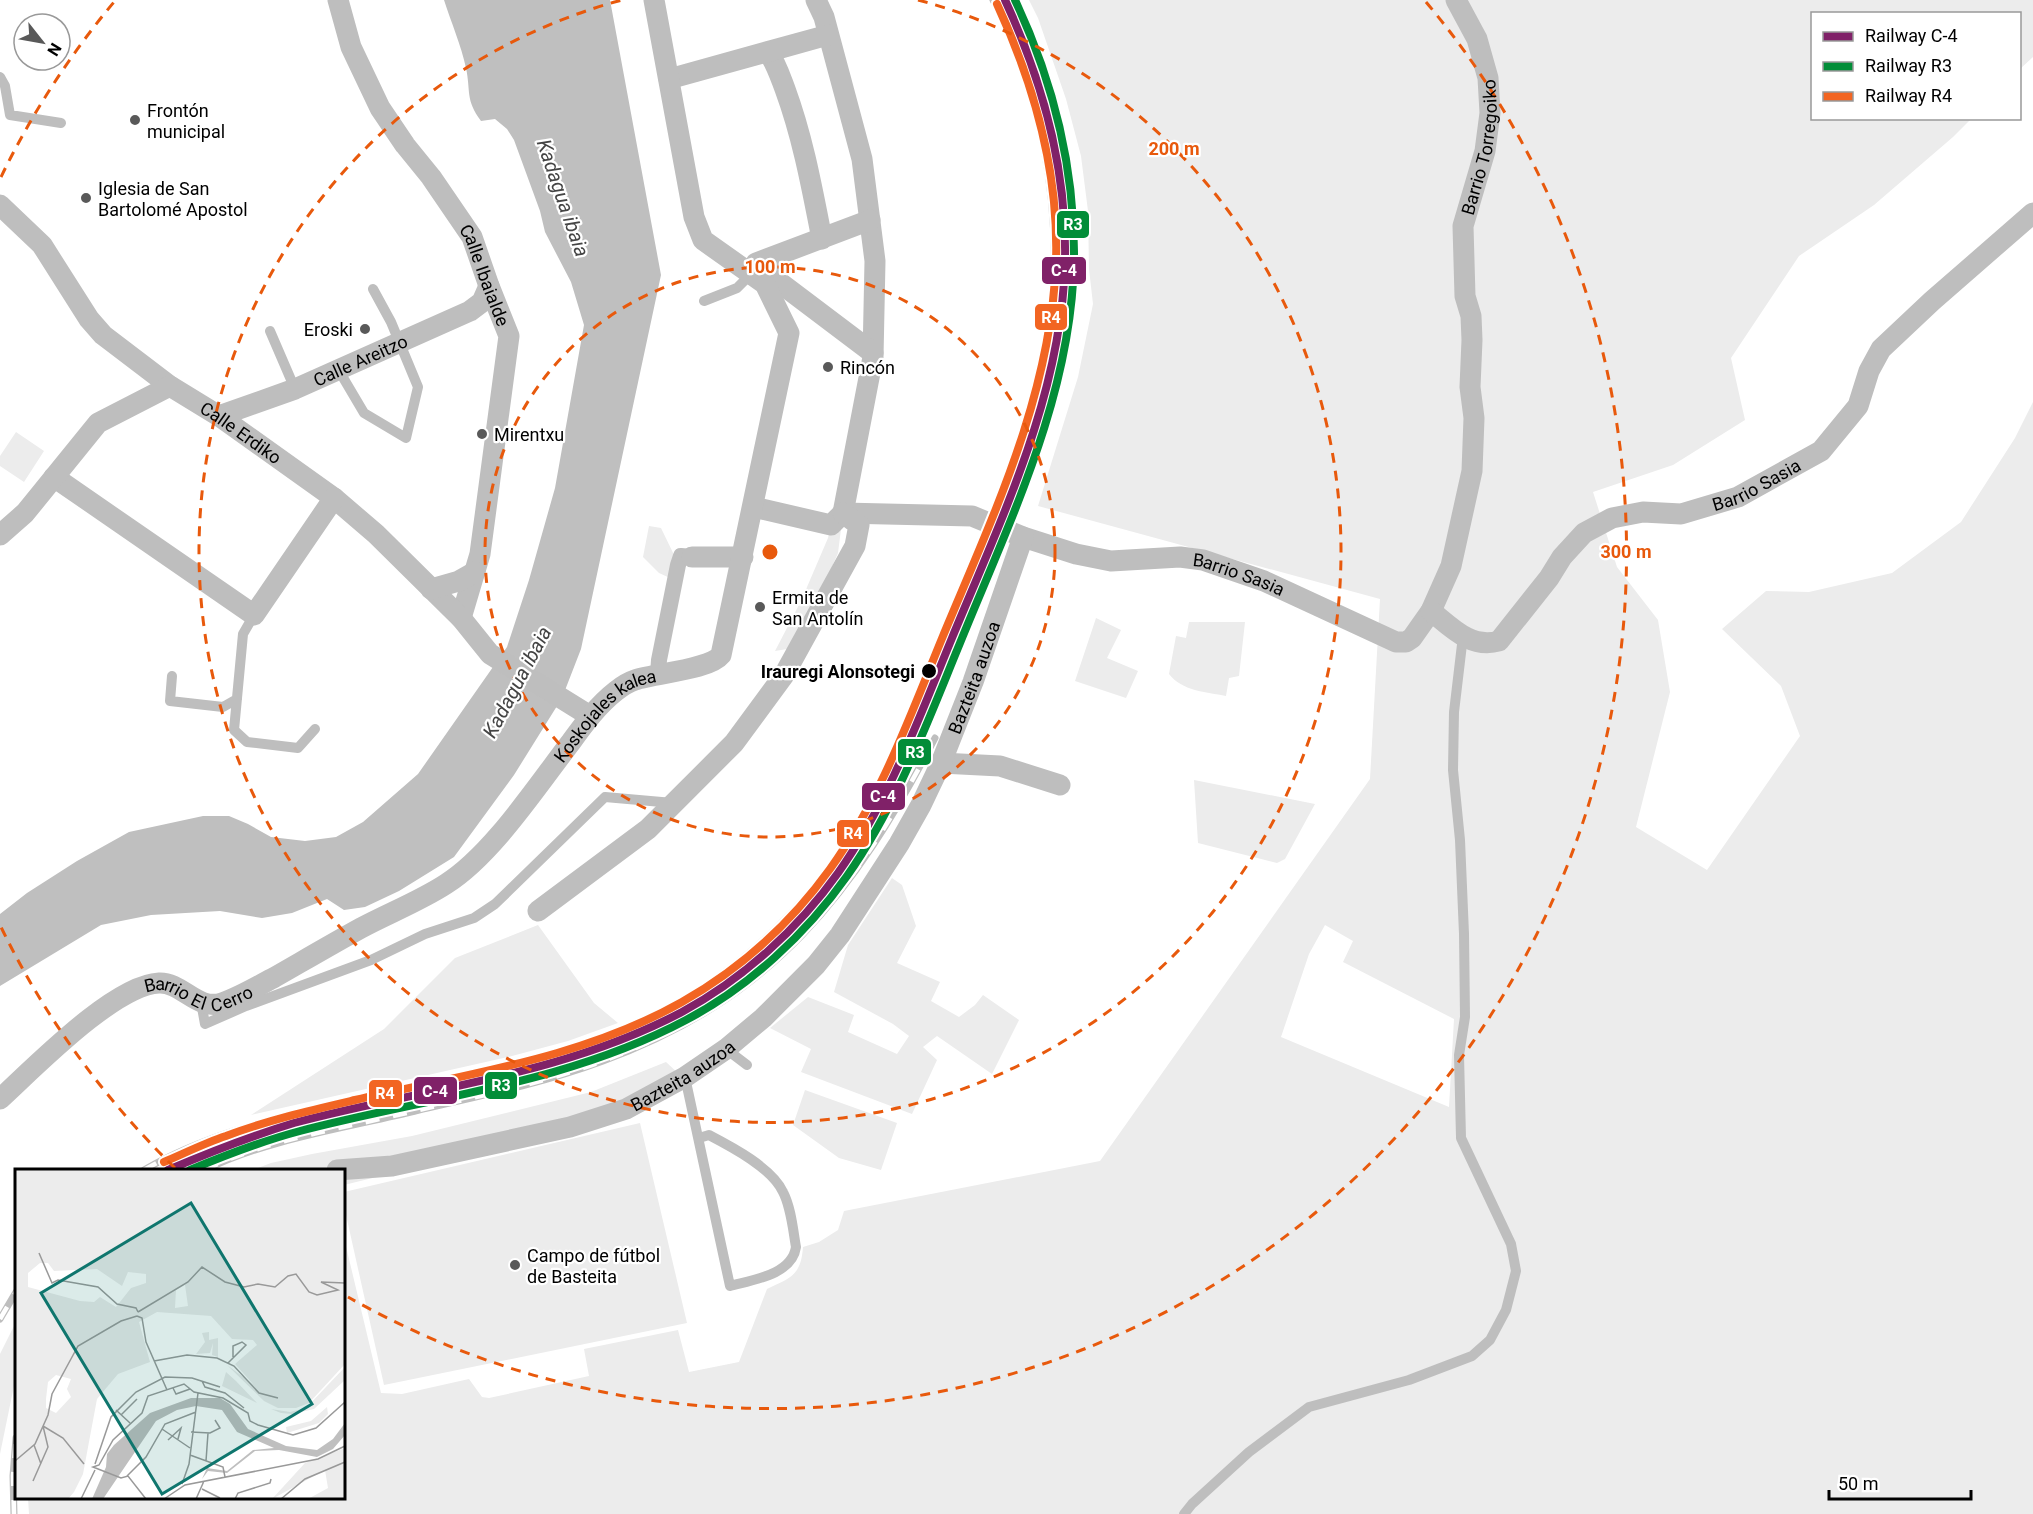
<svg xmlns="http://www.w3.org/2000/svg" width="2033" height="1514" font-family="Roboto,sans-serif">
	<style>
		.green { fill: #ececec; fill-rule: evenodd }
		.water { fill: #bfbfbf }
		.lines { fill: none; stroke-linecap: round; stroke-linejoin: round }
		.service { stroke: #bebebe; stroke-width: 10 }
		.pedestrian { stroke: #bebebe; stroke-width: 16 }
		.minor { stroke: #bebebe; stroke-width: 21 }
		.rail-casing { stroke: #bebebe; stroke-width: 7 }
		.rail { stroke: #fff; stroke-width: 4.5; stroke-dasharray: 14; stroke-linecap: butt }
		.rail-1-casing { stroke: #fff; stroke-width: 12 }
		.rail-2-casing { stroke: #fff; stroke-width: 12 }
		.rail-3-casing { stroke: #fff; stroke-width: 12 }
		.rail-1 { stroke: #802168; stroke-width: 8 }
		.rail-2 { stroke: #028d38; stroke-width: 8 }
		.rail-3 { stroke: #f26522; stroke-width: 8 }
		.ring { fill: none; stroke: #e8590c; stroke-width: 3; stroke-dasharray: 10 8 }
		.poi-dot { fill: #595959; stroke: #fff; stroke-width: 2 }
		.stop-dot { fill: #000; stroke: #fff; stroke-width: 2 }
		.labels { text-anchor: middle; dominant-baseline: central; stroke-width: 4.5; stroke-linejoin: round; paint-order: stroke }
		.poi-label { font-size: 18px; fill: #000; stroke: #fff; text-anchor: start }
		.street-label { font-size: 18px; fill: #000; stroke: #fff }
		.stop-label { font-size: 18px; font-weight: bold; fill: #000; stroke: #fff; text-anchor: end }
		.water-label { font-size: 20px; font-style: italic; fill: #444; stroke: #fff }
		.inset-road { fill: none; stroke: #999; stroke-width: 1.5 }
		.view { fill: #0f766e; fill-opacity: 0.15; stroke: #0f766e; stroke-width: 3 }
		.inset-edge { fill: none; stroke: #000; stroke-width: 3 }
		.centre { fill: #e8590c; stroke: #fff; stroke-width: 3 }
		.ring-label { font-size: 18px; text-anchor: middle; font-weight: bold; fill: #e8590c; stroke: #fff; stroke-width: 4.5; stroke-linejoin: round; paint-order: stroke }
		.line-badge { stroke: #fff; stroke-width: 2 }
		.badge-label { font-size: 16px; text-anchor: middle; font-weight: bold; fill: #fff }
	</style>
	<rect width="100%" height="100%" fill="#fff"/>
	<path class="green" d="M1029,0H2033V57L2020,69V14H1812V118L1971,119L1953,137L1874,205L1799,256L1731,358L1745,420L1673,465L1593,492L1617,567L1658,620L1670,692L1636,827L1707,870L1800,736L1781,686L1722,629L1766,591L1809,592L1892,573L1961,522L2015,438L2033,402V1514H29L28,1498H344V1238L381,1393L402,1394L469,1379L482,1397L489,1398L589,1376L584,1349L678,1330L689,1372L739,1362L767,1289C790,1278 801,1276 803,1247L819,1242L838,1230L844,1211L1100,1161L1370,779L1380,599L1038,506L1078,377L1093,304L1089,269L1088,211L1081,156L1066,99L1038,18ZM1325,925L1353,941L1343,962L1454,1019L1449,1107L1281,1037L1309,954Z
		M16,432L44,451L24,482L0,466V456Z
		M843,513L838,553L818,599L787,649L775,651L801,601L828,538L831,525Z
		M649,526L661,528L676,559L670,578L659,573L643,557Z
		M1096,618L1121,630L1107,658L1138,671L1126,698L1075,681Z
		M1189,622H1245L1239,676L1229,678L1226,696C1206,692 1182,691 1169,674L1176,636L1186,638Z
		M1194,780L1315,804L1285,859L1277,863L1198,843Z
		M892,878L902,885L916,926L897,963L940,982L931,1001L959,1017L975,1005L983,995L1019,1020L992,1074L937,1036L923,1047L937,1060L912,1114L801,1072L811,1049L770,1028L808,997L854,1015L848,1032L897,1054L909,1036L893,1024L834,992L848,945Z
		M538,925L594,1003L618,1023L568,1041L512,1056L251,1115L384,1029L455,958Z
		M666,1062L679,1074L633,1114L344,1185V1170H253L271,1163L312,1154L412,1136L591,1092Z
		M805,1090L897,1123L881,1170L839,1158L793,1125Z
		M640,1123L687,1323L384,1385L344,1206V1192Z
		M16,1322V1376L0,1454V1354Z"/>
	<path class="water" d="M444,0H610L661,275L581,649L562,698L514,775L454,857L399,891L365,907L344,910L327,899L292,913L262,918L220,911L151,915L101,925L0,986V914L27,893L77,861L129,832L203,816H229L248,824L271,837L305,841L336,837L363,822L418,774L507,647L529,580L555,488L584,325L571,282L545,232L540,211L514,140L507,129L495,119L481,121C465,99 471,92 466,68C461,45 451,22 444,0Z"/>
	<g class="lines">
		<path class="service" d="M0,77L5,86L10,115L61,123
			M704,301L737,288L751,274
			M270,331L295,389
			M338,369L364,413L406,438L418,387L391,322L373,289
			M254,615L243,634L234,730L247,742L298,748L315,729
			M172,676L170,701L223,707L237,699
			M201,1002L205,1024L246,1006L371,960L425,934L474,918L495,904L605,797L673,803
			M726,1049L747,1065
			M685,1077L730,1286C752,1280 792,1275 796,1247C793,1230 791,1207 783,1192C772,1168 732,1147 709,1135L699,1138
			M1184,1514L1192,1504L1249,1452L1309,1407L1409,1380L1472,1356L1490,1340L1506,1310L1516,1271L1511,1244L1461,1138L1459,1055L1465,1017L1464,934L1460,840L1453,770L1454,712L1463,636"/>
		<path class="pedestrian" d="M658,675L659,660L678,565L681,556L692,557"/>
		<g class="minor">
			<path id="s1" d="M338,0L351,47L380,108L405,145L431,177L472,237L489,286L509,336L480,554L461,618"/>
			<path d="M816,0L824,17L862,159L875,261L873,357L843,513"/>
			<path d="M768,52C776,63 780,76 785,89C803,138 812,188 822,239"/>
			<path d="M669,79L828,35"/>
			<path id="s2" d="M0,205L42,245L89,319L103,335L170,386L219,416L334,498L376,534L461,618L490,654L590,716"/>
			<path d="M767,260L775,279L873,353"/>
			<path d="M756,263L870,220"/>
			<path id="s3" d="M219,416L295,389L470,311L482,302L489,286"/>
			<path d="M54,477L254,615L334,498"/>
			<path d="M753,507L831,525L843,513"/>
			<path id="s4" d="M843,513L972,516L1023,537L1076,554L1111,561L1180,557L1203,560L1264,581L1396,642H1406L1412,638L1431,611L1451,566L1472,471L1474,418L1470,387L1472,340L1471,316L1465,296L1463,226L1485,151L1490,113L1488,78L1477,39L1456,0"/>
			<path d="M0,535L25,513L98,423L170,386"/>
			<path d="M692,557H743"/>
			<path d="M431,589L459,581L475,572"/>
			<path id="s5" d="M1431,611C1452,628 1471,649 1499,641L1549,578L1562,557L1584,533L1612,518L1643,512L1681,514L1738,497L1821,451L1858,406L1869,371L1881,349L1932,301L2033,213"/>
			<path d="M941,763L1000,766L1060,785"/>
			<path d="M538,911L648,829L734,743L784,675L855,546L859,525L843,513"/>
			<path id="s6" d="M0,1099C34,1068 114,985 159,983C182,982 197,1011 222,1003C240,997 258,986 275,977C303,961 332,944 361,928C389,913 420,901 446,884C492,855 537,786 571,742C584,724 598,705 616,691C621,687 629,682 635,680C655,673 709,670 721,655L789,333L765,284L703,240L694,217L654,0"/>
			<path id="s7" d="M337,1170L392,1166L570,1127L626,1109L685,1077L726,1049L763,1018L816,965L840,935L899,844L921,805L941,763L973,682L1023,537"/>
		</g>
		<defs>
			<path id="rail" d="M144,1170C203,1136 269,1119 335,1104C445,1080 561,1064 661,1012C747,967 817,897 865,813C880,786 892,757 904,728C925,678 945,628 965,579C1002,490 1044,401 1052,304C1061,200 1041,93 993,0
				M205,1170C267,1139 351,1127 419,1110C481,1096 544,1083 603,1061C774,998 854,894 935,738
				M0,1319L16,1292
				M14,1514L13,1476L16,1438"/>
		</defs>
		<use href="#rail" class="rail-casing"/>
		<use href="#rail" class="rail"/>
		<defs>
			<path id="rail-1" d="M168,1170C210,1152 251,1136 294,1123C425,1088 561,1076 682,1012C743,979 798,929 838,873C889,801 919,718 952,638C1002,517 1062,394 1065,261C1067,170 1043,82 1005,0"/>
			<path id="rail-2" d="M190,1170C226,1155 262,1141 300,1131C430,1097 566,1084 686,1020C749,987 806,934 847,876C897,805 927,723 960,643C1010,520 1072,395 1074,259C1075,169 1053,81 1015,0"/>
			<path id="rail-3" d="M164,1162C185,1153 205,1143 226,1136C268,1120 312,1110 355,1100C465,1074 581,1059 682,1002C740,969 791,923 830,869C881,798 910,716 943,636C993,516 1051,395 1056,262C1059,172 1034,84 997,4"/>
		</defs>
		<use href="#rail-1" class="rail-1-casing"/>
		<use href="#rail-2" class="rail-2-casing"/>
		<use href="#rail-3" class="rail-3-casing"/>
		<use href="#rail-1" class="rail-1"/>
		<use href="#rail-2" class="rail-2"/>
		<use href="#rail-3" class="rail-3"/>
	</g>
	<g class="ring">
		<circle cx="770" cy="552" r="285"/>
		<path d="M918 0A571 571 0 1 1 622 0"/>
		<path d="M175 1168A856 856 0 0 1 1 927M1 177A856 856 0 0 1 114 2M1426 2A856 856 0 0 1 348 1297"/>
	</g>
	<g class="poi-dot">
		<circle cx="135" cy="120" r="6"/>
		<circle cx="86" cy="198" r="6"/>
		<circle cx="365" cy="329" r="6"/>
		<circle cx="828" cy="367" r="6"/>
		<circle cx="482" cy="434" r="6"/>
		<circle cx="760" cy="607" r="6"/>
		<circle cx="515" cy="1265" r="6"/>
	</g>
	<circle class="stop-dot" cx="929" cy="671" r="8"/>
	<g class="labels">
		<g class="poi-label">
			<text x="147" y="110">Frontón<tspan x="147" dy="21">municipal</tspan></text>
			<text x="98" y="188">Iglesia de San<tspan x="98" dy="21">Bartolomé Apostol</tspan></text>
			<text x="353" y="329" text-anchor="end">Eroski</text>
			<text x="840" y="367">Rincón</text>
			<text x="494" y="434">Mirentxu</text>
			<text x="772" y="597">Ermita de<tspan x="772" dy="21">San Antolín</tspan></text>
			<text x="527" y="1255">Campo de fútbol<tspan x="527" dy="21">de Basteita</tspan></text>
		</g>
		<g class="street-label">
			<text stroke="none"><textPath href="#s4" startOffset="1102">Barrio Torregoiko</textPath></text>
			<text stroke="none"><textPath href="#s1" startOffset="315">Calle Ibaialde</textPath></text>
			<text stroke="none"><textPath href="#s3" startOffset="152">Calle Areitzo</textPath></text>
			<text stroke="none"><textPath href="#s2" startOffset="336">Calle Erdiko</textPath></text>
			<text stroke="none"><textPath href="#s5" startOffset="398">Barrio Sasia</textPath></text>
			<text stroke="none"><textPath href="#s4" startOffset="406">Barrio Sasia</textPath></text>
			<text stroke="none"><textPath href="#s7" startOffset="866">Bazteita auzoa</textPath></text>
			<text stroke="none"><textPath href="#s6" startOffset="756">Koskojales kalea</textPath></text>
			<text stroke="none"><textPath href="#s6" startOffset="242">Barrio El Cerro</textPath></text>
			<text stroke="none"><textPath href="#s7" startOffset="362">Bazteita auzoa</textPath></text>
		</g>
		<g class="stop-label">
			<text x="915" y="671">Irauregi Alonsotegi</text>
		</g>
		<g class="water-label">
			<text transform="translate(563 198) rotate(71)">Kadagua ibaia</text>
			<text transform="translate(517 682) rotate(-62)">Kadagua ibaia</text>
		</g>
	</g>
	<g transform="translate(15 1169)">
		<rect width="330" height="330" fill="#fff"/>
		<path d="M0,0H330V195L294,234L281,239H263L249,232L212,196L238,215L220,195L242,176L238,171L217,170L196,147L142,143L124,153L135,193L103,205L82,230L68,305L59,323L53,330H0ZM25,94H33L39,102L82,100L107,117L113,103L131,105V114L116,119L101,138L85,128L79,133L65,132L13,118V104ZM170,116L173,137L160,139L161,121ZM41,206L56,210L52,220L56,228L41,244L31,239V230L33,213ZM194,163V171L203,169V188L197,186L198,174L195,184L181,185L190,173L187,164ZM330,198V211L299,240L277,245L266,244L256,240L275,243L291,239ZM211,203L221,212L242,234L207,217ZM312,238L313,245L304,254L272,264L271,258L296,252ZM330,279V330H293L313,319L310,301L257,330L290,294Z" fill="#ececec" fill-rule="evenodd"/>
		<path d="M176,229H205L215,235L233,260L271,277L302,281L318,270L330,254V266L318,280L302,288L264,281L240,282L212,304L193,302L187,310L192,299L212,302L238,281L259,279L222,263L207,241L181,237L162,241L141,252L88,330H77L91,298L92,285L99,276L135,244Z" fill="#bfbfbf"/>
		<path class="inset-road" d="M24,84L37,114L43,111L83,118L102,135L121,139L123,143M123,143L173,113L187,98L210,113L229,118L243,115L260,118L273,107L281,105L294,123L302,126L323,121L306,113L330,114M122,147L127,149L131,173L152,221M139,192L172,186L202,189L219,197L244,224L263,229M213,194L231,176L227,173L218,177V188M187,212L190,218L210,224L229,239M158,219L161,225L175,220M101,241L115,254M106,246L122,230M28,257L48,269L69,295M147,260L175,279M176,263L195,264L205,259L200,251M153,271L166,259L163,270M19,276L26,295M175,286L208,298L210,308M0,292L20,275L33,246L37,225L63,177L106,152L122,147M191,292L193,264M80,295L96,248L121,223L150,208L177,209L205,218M112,307L131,288L150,255L181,243M18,312L33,278L28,257M167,315L174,295L183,224M187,320L205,329M66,330L80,301M131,330L113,307L106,309L78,298L84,296L98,271L127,244L133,227L169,215L179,223L208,229L233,244L235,252L243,256L278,266L301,259L330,233M149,330L170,316L303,290L330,277M181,330L189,312M220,330L223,324L255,314L256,310M266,330L290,310L330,293"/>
		<path class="view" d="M176,34L297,235L147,325L26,124Z"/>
		<rect width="330" height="330" class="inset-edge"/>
	</g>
	<circle cx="770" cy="552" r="9" class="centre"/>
	<g class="ring-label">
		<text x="1174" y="155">200 m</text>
		<text x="770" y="273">100 m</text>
		<text x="1626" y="558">300 m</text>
	</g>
	<g class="line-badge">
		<rect x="1056" y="210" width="34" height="29" rx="6" fill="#028d38"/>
		<rect x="1041" y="256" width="46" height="29" rx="6" fill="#802168"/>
		<rect x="1034" y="303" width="34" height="28" rx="6" fill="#f26522"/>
		<rect x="897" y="738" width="35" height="28" rx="6" fill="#028d38"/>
		<rect x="861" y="782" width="45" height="29" rx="6" fill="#802168"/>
		<rect x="836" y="819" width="34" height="29" rx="6" fill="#f26522"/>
		<rect x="484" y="1071" width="34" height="29" rx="6" fill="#028d38"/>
		<rect x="413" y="1076" width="45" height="29" rx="6" fill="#802168"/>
		<rect x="368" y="1079" width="35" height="29" rx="6" fill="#f26522"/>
	</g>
	<g class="badge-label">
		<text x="1073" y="230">R3</text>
		<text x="1064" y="276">C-4</text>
		<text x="1051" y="323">R4</text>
		<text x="915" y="758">R3</text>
		<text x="883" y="802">C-4</text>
		<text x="853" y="839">R4</text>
		<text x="501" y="1091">R3</text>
		<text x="435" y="1097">C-4</text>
		<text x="385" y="1099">R4</text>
	</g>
	<rect x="1811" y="12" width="210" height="108" fill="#ffffff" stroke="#999999" stroke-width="1.5"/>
	<rect x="1823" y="32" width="30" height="9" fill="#802168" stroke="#999999" stroke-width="1.5"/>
	<text x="1865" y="42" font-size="18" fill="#000000">Railway C-4</text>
	<rect x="1823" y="62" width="30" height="9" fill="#028d38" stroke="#999999" stroke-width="1.5"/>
	<text x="1865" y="72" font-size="18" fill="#000000">Railway R3</text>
	<rect x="1823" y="92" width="30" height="9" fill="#f26522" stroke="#999999" stroke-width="1.5"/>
	<text x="1865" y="102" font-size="18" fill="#000000">Railway R4</text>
	<g transform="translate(42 42) rotate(121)"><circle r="28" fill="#ffffff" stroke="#999999" stroke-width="1.5"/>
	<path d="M0-4.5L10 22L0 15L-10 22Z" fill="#595959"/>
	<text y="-9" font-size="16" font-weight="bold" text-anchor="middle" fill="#000000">N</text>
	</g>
	<path d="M1829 1490v9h142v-9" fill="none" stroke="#000000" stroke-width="3"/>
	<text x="1838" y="1490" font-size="18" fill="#000000" stroke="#ffffff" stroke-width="4.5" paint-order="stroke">50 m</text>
</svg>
